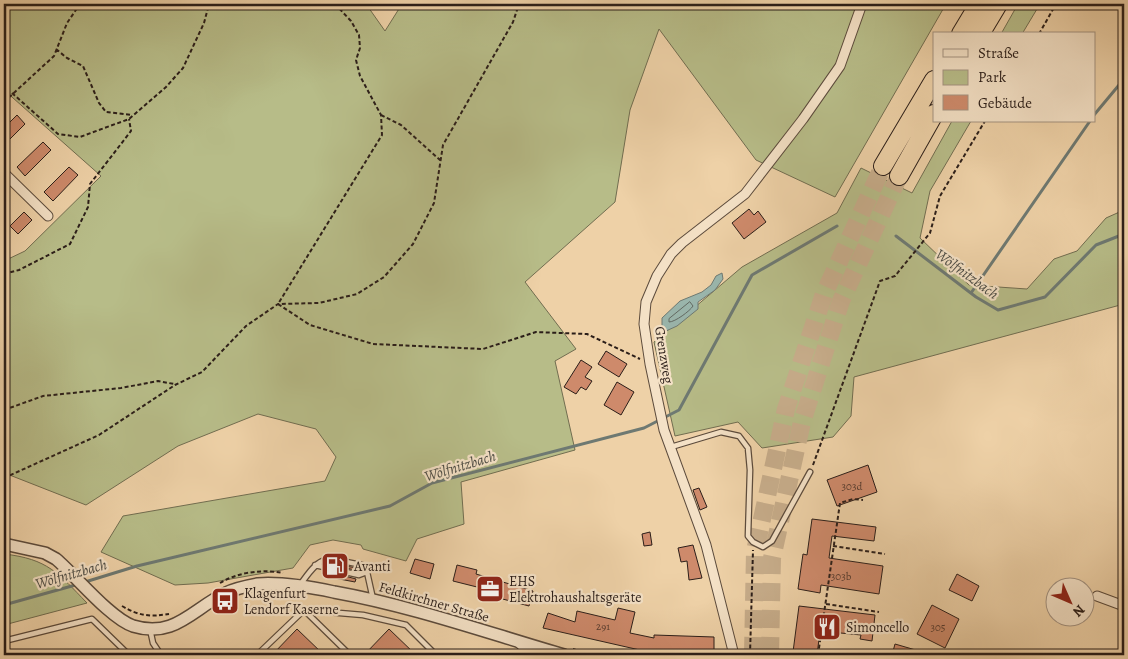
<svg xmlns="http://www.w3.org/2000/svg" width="1128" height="659" font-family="Alegreya,serif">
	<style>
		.green { fill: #b7bc88; stroke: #716d50 }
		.water { fill: #9ab6ad; stroke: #6e7972 }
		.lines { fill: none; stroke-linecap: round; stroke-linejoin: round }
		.shore { stroke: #626a63; stroke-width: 1 }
		.stream { stroke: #6e7972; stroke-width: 3 }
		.building { fill: #ce8a6b; stroke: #2b1e19 }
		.motorway-tunnel { stroke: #c7ad8b; stroke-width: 18; stroke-dasharray: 18 9; stroke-linecap: butt }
		.service-casing { stroke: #5c4b3c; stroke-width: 7 }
		.minor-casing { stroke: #5c4b3c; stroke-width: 11 }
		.tertiary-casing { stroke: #5c4b3c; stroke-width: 14 }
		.motorway-casing { stroke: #2b1e19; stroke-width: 20 }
		.path { stroke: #2b1e19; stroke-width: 2; stroke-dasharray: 4 2.5; stroke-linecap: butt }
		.service { stroke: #f4e1c6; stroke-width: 4.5 }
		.minor { stroke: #f4e1c6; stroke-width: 9 }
		.tertiary { stroke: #f4e1c6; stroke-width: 11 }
		.motorway { stroke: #eed1a7; stroke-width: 18 }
		.labels { text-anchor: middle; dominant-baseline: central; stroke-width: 4.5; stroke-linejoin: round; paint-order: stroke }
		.number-label { font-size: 11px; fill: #54392e }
		.street-label { font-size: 14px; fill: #2b1e19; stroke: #f4e1c6 }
		.poi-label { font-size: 14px; fill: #2b1e19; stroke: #f4e1c6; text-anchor: start }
		.water-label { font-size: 15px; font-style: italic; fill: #4c4c45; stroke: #f4e1c6 }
	</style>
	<rect width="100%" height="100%" fill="#eed1a7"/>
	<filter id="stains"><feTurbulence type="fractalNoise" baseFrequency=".004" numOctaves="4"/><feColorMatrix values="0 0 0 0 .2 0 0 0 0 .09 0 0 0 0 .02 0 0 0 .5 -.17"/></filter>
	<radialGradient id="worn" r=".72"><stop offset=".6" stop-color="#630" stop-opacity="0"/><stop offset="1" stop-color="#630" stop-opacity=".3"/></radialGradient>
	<path class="green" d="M4,4H366L385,31L402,4H946L835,197L756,160L659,29L630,110L615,202L525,282L576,349L555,361L575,450L461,482L464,524L417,539L406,561L363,549L361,545L333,540L310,545L293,568L208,583L175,585L101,552L123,516L325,481L336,457L316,429L258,414L178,446L86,505L7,474L4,475V261L25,251L101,176L4,90Z
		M1018,4H1040L1022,34H1001Z
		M952,121H971L930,191L920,238L969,285L1027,289L1054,259L1077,251L1106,218L1124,210V304L854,377L851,416L833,437L762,448L738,422L675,436L654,342L742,267L837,213L861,168L912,193Z
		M4,554C48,559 58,573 87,603L4,625Z"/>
	<path class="water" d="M722,273L723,279L715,290L698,302V309L677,326L666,331L662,326V318L680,301L702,292L711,285L716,276Z"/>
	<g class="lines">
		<path class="shore" d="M690,302L693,306C690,311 675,322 669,322V319Z"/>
		<path class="stream" d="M1094,115L1124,79
			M896,236L976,297L998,310L1045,297L1096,245L1124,234
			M971,293L1090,121
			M85,582L137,566L390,506L432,483L644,428L679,410L752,275L837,226
			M4,605L79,584"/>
	</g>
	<path class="building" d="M17,115L25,124L4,145V128Z
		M43,142L51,150L25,176L17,167Z
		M69,167L78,175L53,201L44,192Z
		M749,209L754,215L758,211L766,222L744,239L732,223Z
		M24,212L32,220L18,234L10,226Z
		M606,351L627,364L619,377L598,364Z
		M581,360L592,367L585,377L592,381L586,390L581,387L576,394L564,387Z
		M617,382L634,392L621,415L604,405Z
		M868,465L877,492L837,506L827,480Z
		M699,488L707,507L700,510L693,490Z
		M812,519L876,527L874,541L832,536L829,558L883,566L879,594L821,585L820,593L798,589L803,554L807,555Z
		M650,532L652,545L644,546L642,534Z
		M693,545L702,578L689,580L687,561L681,562L678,548Z
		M415,559L434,564L430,579L410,573Z
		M331,564L358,568V571Z
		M457,565L477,570L476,574L533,591L529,606L480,593L481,588L453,581Z
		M330,572L356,579L355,582L329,577Z
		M957,574L979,586L972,601L949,590Z
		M932,605L959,619L945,648L917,634Z
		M799,606L875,615L872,641L860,639L861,635L820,631L817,655L793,652Z
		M618,608L635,612L630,633L654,638V635L714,637V655H653V653L543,628L548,613L575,622L577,611L615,620Z
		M297,629L324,655H272Z
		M389,629L416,655H364Z
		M895,644L926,653V655H892Z"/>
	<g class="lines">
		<path class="motorway-tunnel" d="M753,655L755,551L786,409L824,294L883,166
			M770,655L772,558L802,422L841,301L899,176"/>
		<defs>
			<path id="service" d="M671,447L721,432L739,436L748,448L750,470L748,536L753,542L763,547L772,541L810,472
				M315,565L359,575L367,572
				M300,585C323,552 324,558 362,565L367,572L373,599
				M304,610L363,615L406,625L436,655
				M150,629L153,643L161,655
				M4,641L92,619L129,655
				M518,645L529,655
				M257,655L304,610L350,655"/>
			<path id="minor" d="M4,173L48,216
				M1097,596L1124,606
				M734,655L706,545L664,430L650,364L644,324L646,302L657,276L671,254L682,243L745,194L803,119L840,66L862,4"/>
			<path id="tertiary" d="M4,544L45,553L56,559C76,576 110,618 133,626C175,639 193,608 226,593C236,588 247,586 258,584C283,582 310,587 334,592C412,606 488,633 564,655"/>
			<path id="motorway" d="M961,34L979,4
				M980,34L998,4
				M883,166L934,80
				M899,176L934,114"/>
		</defs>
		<use href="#service" class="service-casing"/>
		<use href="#minor" class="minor-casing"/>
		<use href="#tertiary" class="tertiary-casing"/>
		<use href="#motorway" class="motorway-casing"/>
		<path class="path" d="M335,4L351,21L359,35L360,48L356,60L360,76L381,115L382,135L278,304L310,325L373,344L483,349L536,332L587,334L640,359
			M1039,34L1056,4
			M56,49L67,58L83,66L99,103L106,112L132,115
			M12,93L58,134L80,137L129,119L166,87L183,68L204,23L209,4
			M4,102L54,56L67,23L80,4
			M381,115L401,125L440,160
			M4,274L19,270L70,244L88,207L90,184L131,131L129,119
			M4,410L43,396L121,388L158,381L174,384
			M813,465L880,281L895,276L930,233L940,196L985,121
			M4,478L99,435L175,385L202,372L246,326L278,304L319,303L357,294L384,277L413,244L434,203L443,145L513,22L519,4
			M833,546L885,554
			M220,583C238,572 263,569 283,573
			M826,604L879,612
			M122,606C139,616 150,617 169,614
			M573,649L594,655
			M750,655L753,550
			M818,655L840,503L853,499L863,500"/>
		<use href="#service" class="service"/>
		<use href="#minor" class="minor"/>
		<use href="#tertiary" class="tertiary"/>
		<use href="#motorway" class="motorway"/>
	</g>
	<defs>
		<symbol id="fuel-square" viewBox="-11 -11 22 22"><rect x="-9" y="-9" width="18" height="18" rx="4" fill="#8f2418" stroke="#f4e1c6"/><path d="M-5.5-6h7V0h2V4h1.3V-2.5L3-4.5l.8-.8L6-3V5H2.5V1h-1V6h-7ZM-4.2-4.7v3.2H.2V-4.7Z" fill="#fff"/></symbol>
		<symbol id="office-square" viewBox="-11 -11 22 22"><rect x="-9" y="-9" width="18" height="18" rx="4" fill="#8f2418" stroke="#f4e1c6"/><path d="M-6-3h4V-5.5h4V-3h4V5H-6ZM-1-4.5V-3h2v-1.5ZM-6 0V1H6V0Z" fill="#fff"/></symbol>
		<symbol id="bus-square" viewBox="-11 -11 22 22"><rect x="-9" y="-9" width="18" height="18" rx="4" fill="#8f2418" stroke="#f4e1c6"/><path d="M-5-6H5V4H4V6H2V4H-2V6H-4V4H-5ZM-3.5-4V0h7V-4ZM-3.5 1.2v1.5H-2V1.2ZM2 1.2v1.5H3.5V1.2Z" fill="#fff"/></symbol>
		<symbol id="restaurant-square" viewBox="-11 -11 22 22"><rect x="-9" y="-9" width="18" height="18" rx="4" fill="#8f2418" stroke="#f4e1c6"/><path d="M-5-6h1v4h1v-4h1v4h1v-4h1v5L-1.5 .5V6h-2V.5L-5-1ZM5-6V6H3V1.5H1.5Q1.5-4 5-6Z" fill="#fff"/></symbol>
	</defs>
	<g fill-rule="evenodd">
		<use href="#fuel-square" x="319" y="550" width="32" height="32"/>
		<use href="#office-square" x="474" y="573" width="32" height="32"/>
		<use href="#bus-square" x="209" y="585" width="32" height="32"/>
		<use href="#restaurant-square" x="811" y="611" width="32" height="32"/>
	</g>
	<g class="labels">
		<g class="number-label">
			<text x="852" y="486">303d</text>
			<text x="841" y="576">303b</text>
			<text x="603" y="626">291</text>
			<text x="938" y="627">305</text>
		</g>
		<g class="street-label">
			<text transform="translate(664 355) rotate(81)">Grenzweg</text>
			<text transform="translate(434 602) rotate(16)">Feldkirchner Straße</text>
		</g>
		<g class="poi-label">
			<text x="354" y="566">Avanti</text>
			<text x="509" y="581">EHS<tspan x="509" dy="16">Elektrohaushaltsgeräte</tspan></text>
			<text x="244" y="593">Klagenfurt<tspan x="244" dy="16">Lendorf Kaserne</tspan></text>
			<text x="846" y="627">Simoncello</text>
		</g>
		<g class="water-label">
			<text transform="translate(967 274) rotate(36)">Wölfnitzbach</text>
			<text transform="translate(460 466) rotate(-17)">Wölfnitzbach</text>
			<text transform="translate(71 574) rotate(-16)">Wölfnitzbach</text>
		</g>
	</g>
	<rect width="1128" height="659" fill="none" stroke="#eed1a7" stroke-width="20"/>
	<rect x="5" y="5" width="1118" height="649" fill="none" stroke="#2b1e19" stroke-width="2.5"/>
	<rect x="10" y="10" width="1108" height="639" fill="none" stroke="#2b1e19"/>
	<rect x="933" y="32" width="162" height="90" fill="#f4e1c6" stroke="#a49381"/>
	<rect x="943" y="49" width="25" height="8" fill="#f4e1c6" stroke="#a49381"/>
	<text x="978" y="58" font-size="15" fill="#2b1e19">Straße</text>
	<rect x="943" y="70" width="25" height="15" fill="#b7bc88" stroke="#a49381"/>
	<text x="978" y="82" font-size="15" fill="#2b1e19">Park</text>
	<rect x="943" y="95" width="25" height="15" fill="#ce8a6b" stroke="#a49381"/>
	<text x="978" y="108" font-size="15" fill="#2b1e19">Gebäude</text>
	<g transform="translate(1070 602) rotate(135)"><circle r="24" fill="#f4e1c6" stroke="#a49381"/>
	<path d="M0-4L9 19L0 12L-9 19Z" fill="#8f2418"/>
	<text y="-8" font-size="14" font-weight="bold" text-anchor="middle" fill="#2b1e19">N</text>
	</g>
	<rect width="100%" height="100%" filter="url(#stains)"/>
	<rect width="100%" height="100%" fill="url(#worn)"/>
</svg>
